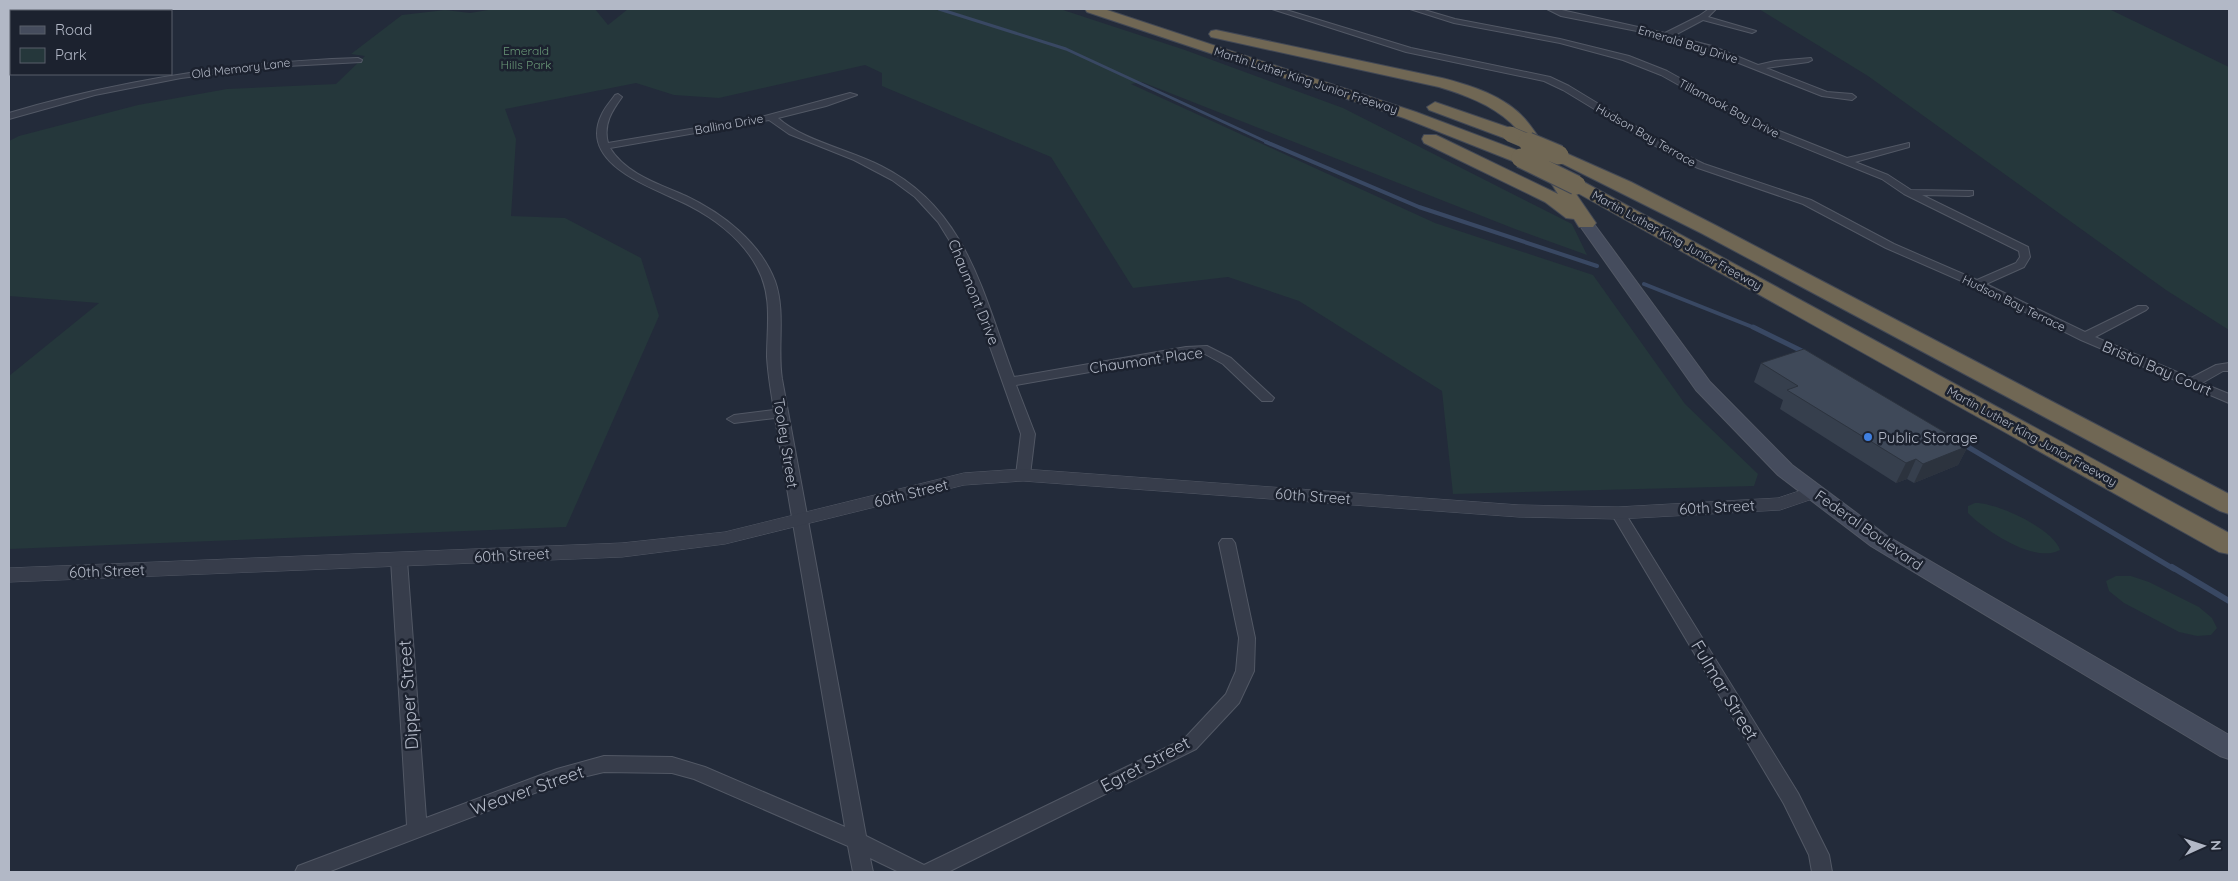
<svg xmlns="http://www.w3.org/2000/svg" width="2238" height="881" font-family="Quicksand,sans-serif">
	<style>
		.green { fill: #25373b }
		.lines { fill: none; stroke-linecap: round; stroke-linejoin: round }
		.stream-far3 { stroke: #394863; stroke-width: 3 }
		.stream-far2 { stroke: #394863; stroke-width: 4 }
		.stream-far1 { stroke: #394863; stroke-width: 5 }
		.stream { stroke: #394863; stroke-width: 6 }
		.minor-casing { stroke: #525865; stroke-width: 2 }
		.tertiary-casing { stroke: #525865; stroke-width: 1 }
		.secondary-casing { stroke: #525865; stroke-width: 2 }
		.motorway-casing { stroke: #424855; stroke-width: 2 }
		.minor { fill: #373d4b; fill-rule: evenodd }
		.tertiary { fill: #373d4b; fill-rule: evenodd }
		.secondary { fill: #454c5d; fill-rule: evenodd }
		.motorway { fill: #706754; fill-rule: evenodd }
		.motorway-bridge-far1-casing { stroke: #424855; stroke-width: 16; stroke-linecap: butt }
		.motorway-bridge-casing { stroke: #424855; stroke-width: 21; stroke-linecap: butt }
		.motorway-bridge-far1 { stroke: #706754; stroke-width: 15 }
		.motorway-bridge { stroke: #706754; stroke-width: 19 }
		.wall { fill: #363f4d }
		.shaded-wall { fill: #2c333e }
		.building { fill: #3f4959; stroke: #2c333e }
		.shop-dot { fill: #3f7fe0; stroke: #1c222f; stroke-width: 2 }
		.labels { text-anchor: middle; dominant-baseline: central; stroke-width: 5; stroke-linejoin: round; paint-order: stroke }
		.far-street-label { font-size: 12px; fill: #b2b8c6; stroke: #1c222f }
		.far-park-label { font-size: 12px; fill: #699777; stroke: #1c222f }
		.street-label { font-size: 15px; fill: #b2b8c6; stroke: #1c222f }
		.poi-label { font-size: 15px; fill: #b2b8c6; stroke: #1c222f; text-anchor: start }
		.near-street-label { font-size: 18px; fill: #b2b8c6; stroke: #1c222f }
	</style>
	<rect width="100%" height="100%" fill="#232b3a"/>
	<path class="green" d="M494,9H595L608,25L628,9H1060L1185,50L1343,108L1572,224L1587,255L1515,229L1142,82L1131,84L1435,223L1593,275L1685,404L1758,474L1754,486L1453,494L1442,391L1299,301L1228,277L1133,288L1051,157L882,86V73L865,65L719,98L674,95L636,83L505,109L516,139L511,216L565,218L641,258L659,316L566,527L9,549V376L99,303L9,296V141L19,136L138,105L227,89L336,84L365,56L351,54L402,15L445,10L470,13Z
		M1759,9H2109L2229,67V330L2166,290L1868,76Z
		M1975,503C1996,502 2054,529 2060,550C2035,564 1986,531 1968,513V506Z
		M2116,576H2131L2149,582L2199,607L2212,618L2217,628L2211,635L2197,636L2179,632L2124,603L2109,591L2106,581Z"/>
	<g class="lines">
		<path class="stream-far3" d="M939,9L1066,49L1269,143"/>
		<path class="stream-far2" d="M1266,142L1419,207L1597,266
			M1644,284L1755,328"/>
		<path class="stream-far1" d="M1753,327L1806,353
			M1963,444L2174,569"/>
		<path class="stream" d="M2172,567L2229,601"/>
		<defs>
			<path id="minor" d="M1272,9H1283L1411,48L1550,77L1569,86L1673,149L1704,164L1811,200L1894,244L1977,280L2016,263L2020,257L2019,251L1904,194L1882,179L1756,128L1661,75L1623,60L1560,43L1454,23L1410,9H1421L1455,19L1560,39L1629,56L1667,71L1762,124L1847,158L1909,143V147L1855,162L1888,175L1911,190L1973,191V195L1969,196L1922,195L2028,247L2030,257L2024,267L1986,284L2085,332L2138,306H2146L2148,308L2146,310L2095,337L2191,378L2216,365L2229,363V371H2223L2202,383L2229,394V403L2081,340L1973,286L1886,248L1803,204L1698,168L1667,153L1563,90L1544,81L1406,52Z
				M1547,9H1557L1665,33L1699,16L1709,9H1716L1708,17L1756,31L1752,33L1703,20L1673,36L1712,46L1758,65L1775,61L1811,58L1812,60L1808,62L1766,68L1827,92L1852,94L1856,97L1852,100L1822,96L1706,50L1647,33L1561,16Z
				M358,58L362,60L361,62L269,67L181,78L95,95L9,119V113C123,79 239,62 358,58Z
				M850,93L857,95L826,106L778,118C802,140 850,150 881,166C967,209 983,294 1014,377L1186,347L1207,346L1231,358L1274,398L1272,401H1262L1223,364L1205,354L1186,355L1016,385L1035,434L1030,475L1023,479L1018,478L1016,475L1021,434L956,251L938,222L915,197L892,180L854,160L789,134L769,120L610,148C626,174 659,184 686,196C722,213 760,242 775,281C786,312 777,347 782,379L866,836L924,865L1184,739L1226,694L1236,671L1239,638L1219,543L1222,539H1232L1235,543L1255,638L1254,671L1239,703L1196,749L948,872H899L870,858L873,872H853L848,846L694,779L672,773L604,772L566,781L328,872H295L298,866L407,825L391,560L394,556H404L407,560L426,818L557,769L604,756L672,757L705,767L845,827L775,418L734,423L727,419L734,415L774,410C771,392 768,375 767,357C767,326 773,296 757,267C743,241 717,220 690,206C658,189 576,166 602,114C605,107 611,101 615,95L618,94L622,97C612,111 603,124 608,143L761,117Z
				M1618,508L1625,513L1798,793L1829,855L1832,872H1812L1809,855L1784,804L1611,513Z"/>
			<path id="tertiary" d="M36,9H49L47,11H35Z
				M11,21V27L9,28V22Z
				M1023,469L1519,505L1618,507L1778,498L1814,486L1821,488L1823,492L1821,496L1780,510L1618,519L1519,517L1023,481L964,485L725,544L622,557L9,582V568L622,543L725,532L964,473Z"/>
			<path id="secondary" d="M1586,218L1591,220L1710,382L1792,465L1887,536L2229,735V759L2220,756L1871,546L1778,475L1696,390L1578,223Z"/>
			<path id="motorway" d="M1085,9H1104L1416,112L1527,154L1530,158L1527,162H1515L1404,118L1087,12Z
				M1216,30L1442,78C1470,85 1505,96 1525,119C1541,138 1554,162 1568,183L1576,180L1582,181L2229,533V554L2219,552L1574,191L1596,223L1593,227H1579L1574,219L1566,218L1545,202L1424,143L1422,139L1424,135H1436L1558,194C1546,176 1525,136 1511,123C1490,104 1465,95 1439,87L1211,37L1209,34L1211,31Z
				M1435,102L1516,130L1518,134L1516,138H1504L1429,110L1427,107Z
				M1559,150L1631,182L1715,225L2229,494V514L2220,511L1701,233L1553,159L1550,155L1553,151Z"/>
		</defs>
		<use href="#minor" class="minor-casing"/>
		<use href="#tertiary" class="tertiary-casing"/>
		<use href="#secondary" class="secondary-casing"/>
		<use href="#motorway" class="motorway-casing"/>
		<use href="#minor" class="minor"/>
		<use href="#tertiary" class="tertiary"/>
		<use href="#secondary" class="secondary"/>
		<use href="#motorway" class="motorway"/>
		<defs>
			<path id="motorway-bridge-far1" d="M1510,134L1531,143"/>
			<path id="motorway-bridge" d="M1528,142L1559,155
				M1521,158L1576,185"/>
		</defs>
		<use href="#motorway-bridge-far1" class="motorway-bridge-far1-casing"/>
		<use href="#motorway-bridge" class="motorway-bridge-casing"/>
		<use href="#motorway-bridge-far1" class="motorway-bridge-far1"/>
		<use href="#motorway-bridge" class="motorway-bridge"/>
	</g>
	<path class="wall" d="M1761,363L1968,446L1958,465L1914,483L1907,479L1896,483L1780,409L1783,400L1754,382Z"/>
	<path class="shaded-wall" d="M1968,446L1958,465L1914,483L1923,464Z
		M1916,459L1907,479L1896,483L1906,463Z"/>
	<path class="building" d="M1804,349L1968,446L1923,464L1916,459L1906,463L1787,390L1798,386L1761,363Z"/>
	<circle class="shop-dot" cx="1868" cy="437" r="5"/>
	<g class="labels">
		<g class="far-street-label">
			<text transform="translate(1688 44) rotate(17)">Emerald Bay Drive</text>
			<text transform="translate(241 68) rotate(-7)">Old Memory Lane</text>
			<text transform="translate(1306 80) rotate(18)">Martin Luther King Junior Freeway</text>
			<text transform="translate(1729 108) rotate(28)">Tillamook Bay Drive</text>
			<text transform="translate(729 124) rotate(-10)">Ballina Drive</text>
			<text transform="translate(1646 135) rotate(30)">Hudson Bay Terrace</text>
			<text transform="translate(1677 240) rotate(29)">Martin Luther King Junior Freeway</text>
			<text transform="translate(2014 303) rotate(26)">Hudson Bay Terrace</text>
			<text transform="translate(2032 436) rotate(29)">Martin Luther King Junior Freeway</text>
		</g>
		<g class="far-park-label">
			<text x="526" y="50">Emerald<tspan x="526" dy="14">Hills Park</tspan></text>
		</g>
		<g class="street-label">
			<text transform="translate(974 292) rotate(68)">Chaumont Drive</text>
			<text transform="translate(1146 360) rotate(-8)">Chaumont Place</text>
			<text transform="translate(2157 368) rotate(23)">Bristol Bay Court</text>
			<text transform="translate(786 443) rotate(81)">Tooley Street</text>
			<text transform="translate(911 493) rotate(-14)">60th Street</text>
			<text transform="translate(1313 496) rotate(4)">60th Street</text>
			<text transform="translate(1717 507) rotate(-3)">60th Street</text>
			<text transform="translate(1869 530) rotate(35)">Federal Boulevard</text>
			<text transform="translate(512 555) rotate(-3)">60th Street</text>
			<text transform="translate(107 571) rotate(-2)">60th Street</text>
		</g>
		<g class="poi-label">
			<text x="1878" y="437">Public Storage</text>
		</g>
		<g class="near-street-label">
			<text transform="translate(1725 690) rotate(59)">Fulmar Street</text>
			<text transform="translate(408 695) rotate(-94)">Dipper Street</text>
			<text transform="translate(1145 764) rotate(-28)">Egret Street</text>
			<text transform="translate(527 790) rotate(-19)">Weaver Street</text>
		</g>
	</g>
	<rect width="2238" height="881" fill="none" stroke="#b2b8c6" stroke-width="20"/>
	<rect x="10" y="10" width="162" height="65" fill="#1c222f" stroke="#585e6b"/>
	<rect x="20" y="26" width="25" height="8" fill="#454c5d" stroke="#585e6b"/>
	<text x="55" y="35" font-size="15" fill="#b2b8c6">Road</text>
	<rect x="20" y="48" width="25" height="15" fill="#25373b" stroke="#585e6b"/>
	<text x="55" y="60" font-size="15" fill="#b2b8c6">Park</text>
	<g transform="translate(2203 846) rotate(87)" stroke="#1c222f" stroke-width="4" paint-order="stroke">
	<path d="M0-4L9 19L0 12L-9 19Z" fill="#b2b8c6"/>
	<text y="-8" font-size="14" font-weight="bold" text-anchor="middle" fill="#b2b8c6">N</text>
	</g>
</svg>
